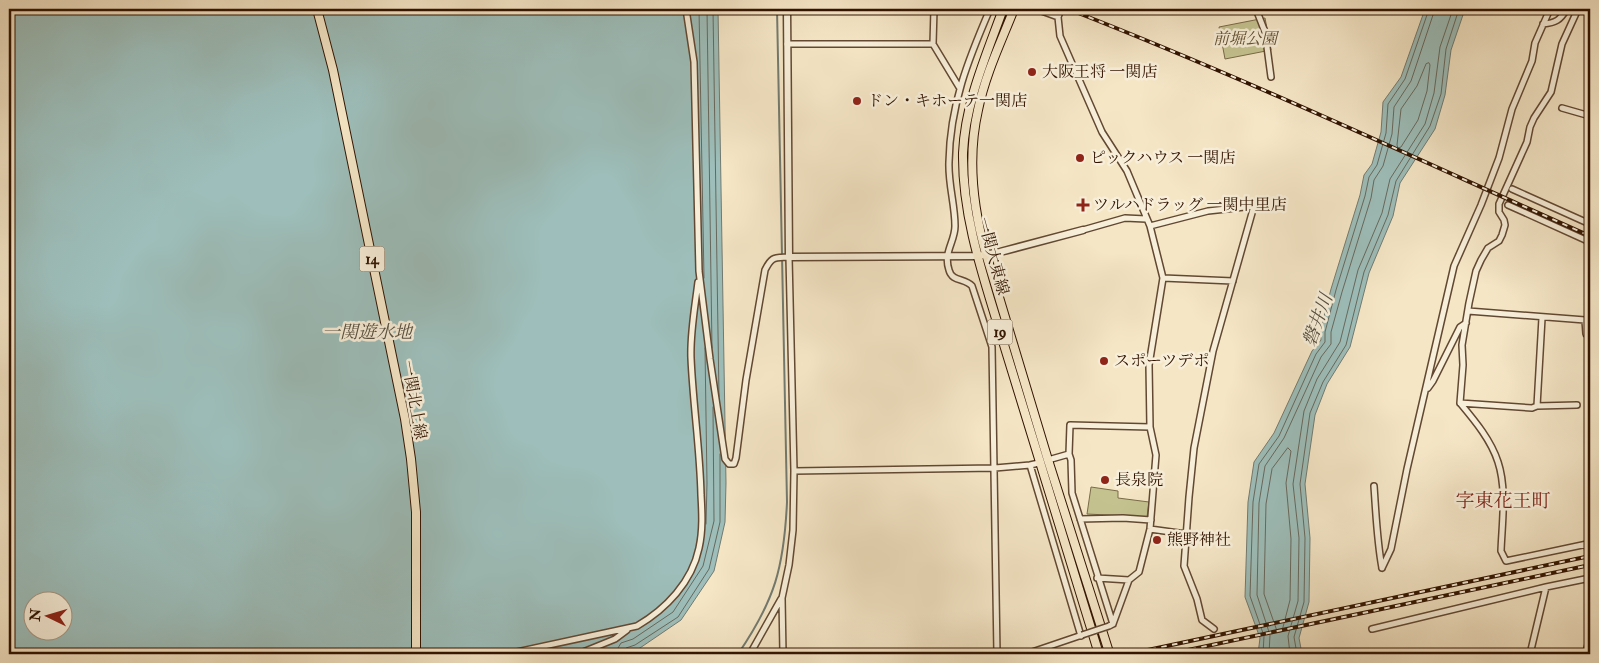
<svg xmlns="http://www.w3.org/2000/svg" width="1599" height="663" font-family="'IM FELL Double Pica','Noto Serif JP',serif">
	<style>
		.green { fill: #c4c390; stroke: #7a6b48 }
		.water { fill: #9dbeba; stroke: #727a70; fill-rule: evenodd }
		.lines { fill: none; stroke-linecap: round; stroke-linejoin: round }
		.shore { stroke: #67685d; stroke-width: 1 }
		.stream { stroke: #727a70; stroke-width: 2 }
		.minor-casing { stroke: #624832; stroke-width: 8 }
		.tertiary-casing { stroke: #624832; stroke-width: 9 }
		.primary-casing { stroke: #311300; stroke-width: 10 }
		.minor { stroke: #f8efda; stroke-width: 5 }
		.tertiary { stroke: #f8efda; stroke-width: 6 }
		.primary { stroke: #f5e6c6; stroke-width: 8 }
		.rail-casing { stroke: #311300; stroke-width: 4 }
		.rail { stroke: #f8efda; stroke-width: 2; stroke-dasharray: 5.5; stroke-linecap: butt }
		.minor-bridge-casing { stroke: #624832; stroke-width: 8; stroke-linecap: butt }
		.minor-bridge { stroke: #f8efda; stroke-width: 5 }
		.poi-dot { fill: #8f2418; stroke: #f8efda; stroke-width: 2 }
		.labels { text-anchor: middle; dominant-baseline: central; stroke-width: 5; stroke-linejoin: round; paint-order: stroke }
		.shield { fill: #f8efda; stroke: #6d5541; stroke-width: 1 }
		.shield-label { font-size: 15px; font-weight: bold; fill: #311300 }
		.park-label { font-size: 16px; font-style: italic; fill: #645132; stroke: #f8efda }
		.poi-label { font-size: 16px; fill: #311300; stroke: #f8efda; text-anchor: start }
		.street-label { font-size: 16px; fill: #311300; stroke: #f8efda }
		.water-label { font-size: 18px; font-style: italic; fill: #574f41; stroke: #f8efda }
		.quarter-label { font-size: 19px; fill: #7a1f14; stroke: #f8efda }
	</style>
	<rect width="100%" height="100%" fill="#f5e6c6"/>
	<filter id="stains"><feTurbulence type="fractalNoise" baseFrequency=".004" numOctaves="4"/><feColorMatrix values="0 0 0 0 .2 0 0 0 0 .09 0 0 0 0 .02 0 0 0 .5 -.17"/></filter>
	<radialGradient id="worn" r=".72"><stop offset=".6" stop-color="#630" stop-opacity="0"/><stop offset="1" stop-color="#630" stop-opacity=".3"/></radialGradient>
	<path class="green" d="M1265,18L1271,50L1225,59L1219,27Z
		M1091,487L1118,491V498L1149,502L1147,517L1087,514Z"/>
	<path class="water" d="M9,9H718L726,483L725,522L714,571L681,620L637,650L618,654H9ZM32,600H62V630H32Z
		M1425,9H1465L1451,50L1445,95L1435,129L1400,183L1393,216L1369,273L1350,347L1327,384L1315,415L1305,484L1310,538L1309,602L1299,638L1302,654H1258L1260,638L1245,597L1248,502L1254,462L1274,433L1312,351L1321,340L1320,332L1331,289L1360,195L1364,175L1372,164L1381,132L1383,102L1401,77Z"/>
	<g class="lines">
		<path class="shore" d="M699,9L704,278
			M707,9L712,348
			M713,9L719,397
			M1429,63L1430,65L1427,91L1418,120L1401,147L1398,148L1397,145L1401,109L1417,86L1426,64Z
			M705,348L707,483L706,524
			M1288,448L1291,451L1286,483L1291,539L1290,600L1282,631L1279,632L1277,631L1264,594L1266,504L1272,469Z
			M617,654L618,648L621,643L633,639L673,612L703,566L714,521L713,407
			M623,654L626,648L635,645L678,617L709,569L720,522V454
			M1263,654L1264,636L1250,596L1253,502L1259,464L1279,436L1316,354L1325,342V332L1336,290L1365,196L1369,177L1377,165L1386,133L1388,104L1405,79L1429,9
			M1269,654L1270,635L1257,595L1259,503L1265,466L1284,438L1321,357L1331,344V332L1342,292L1371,198L1374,180L1383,166L1392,134L1394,107L1411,81L1435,9
			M1290,654L1288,636L1298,601L1299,538L1293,484L1304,411L1317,379L1340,342L1358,270L1382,213L1390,179L1425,124L1434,93L1440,47L1453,9
			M1297,654L1294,637L1304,602L1305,538L1300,484L1310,413L1323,382L1346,345L1364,272L1388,215L1396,181L1430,126L1441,94L1446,49L1459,9"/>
		<path class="stream" d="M738,654C775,600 784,567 787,502L777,9"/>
		<defs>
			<path id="minor" d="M686,9L694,62L699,271L710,359L725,459L729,464H734L736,458L746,380L765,270C772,256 774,258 789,257L794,471L793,530L789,565L782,598L783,654
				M934,9L933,44L959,87
				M990,9C968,60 950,105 949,162C948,183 955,205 955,226C955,242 943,252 949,270C952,282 965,278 972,286L992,347L997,654
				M1036,9L1058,17
				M1061,9L1058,17L1060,36L1102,132L1127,171L1150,226L1163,278L1149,365L1150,427L1156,455L1150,529L1139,572L1129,580L1113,624L1109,626
				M1256,9L1265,32L1271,77
				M1578,9L1562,44L1551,92L1534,118L1530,127L1527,142L1499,204V212L1504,220L1505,225L1502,235L1499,241L1488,248L1481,260L1476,271L1469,303L1462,345L1463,365L1460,403C1475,421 1491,440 1498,462C1507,489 1502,523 1501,551L1506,561L1587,544L1590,565
				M1543,24C1556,23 1560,20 1567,9
				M787,44H933
				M1562,108L1590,116
				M1512,189L1590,224
				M1508,205L1590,242
				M1150,226L1208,211L1254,206L1213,351L1194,448L1189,497L1184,566L1197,599L1202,620L1214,629
				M1083,230L1125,218L1146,219
				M1163,278L1233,281
				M1468,311L1585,320L1586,334L1590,335
				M1428,388L1433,381L1460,327L1466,323
				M1460,403L1532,408L1537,406L1542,318
				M1537,406L1577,405
				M1048,460L1069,454
				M1030,465L1081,636
				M794,471L995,468L1030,465L1039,463
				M1374,486C1376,514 1377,541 1382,568
				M1080,519L1123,518L1151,520
				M1150,529L1186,534
				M1382,568L1391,549L1407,469L1454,266L1481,205L1499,158L1512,109L1532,61L1535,43L1550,9
				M1097,578L1129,580
				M1113,624L1072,493L1071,460L1069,454L1070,425L1150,427
				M1372,629L1546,587L1590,578
				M507,654L637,626C666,609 692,582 699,548C703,530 702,512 701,495C700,449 693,404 691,358C690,333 695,307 698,282
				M578,654L615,639L627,630
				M750,654L781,599
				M1026,654L1082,635
				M1530,654L1546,587"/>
			<path id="tertiary" d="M787,9L789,257L978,256L1000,252L1083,230
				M1586,654L1590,639"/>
			<path id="primary" d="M317,9L333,70L405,419L411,459L416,512V654
				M1003,9C986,56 965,103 963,153C962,220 986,284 1005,348C1035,449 1066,550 1098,651
				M1014,9C1001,42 985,75 978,110C967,158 973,208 986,254L1048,460L1108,649"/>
		</defs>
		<use href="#minor" class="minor-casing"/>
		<use href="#tertiary" class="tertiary-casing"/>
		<use href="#primary" class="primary-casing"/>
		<use href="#minor" class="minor"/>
		<use href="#tertiary" class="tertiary"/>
		<use href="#primary" class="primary"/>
		<defs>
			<path id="rail" d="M1068,9C1245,78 1417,159 1590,236
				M1129,654L1590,556
				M1169,654L1590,565"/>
		</defs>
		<use href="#rail" class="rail-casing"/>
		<use href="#rail" class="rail"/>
		<defs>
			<path id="minor-bridge" d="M1082,635L1109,626"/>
		</defs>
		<use href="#minor-bridge" class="minor-bridge-casing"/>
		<use href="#minor-bridge" class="minor-bridge"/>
	</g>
	<g class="poi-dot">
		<circle cx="1032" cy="72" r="5"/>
		<circle cx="857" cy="101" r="5"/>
		<circle cx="1080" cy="158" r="5"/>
		<path d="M1080.5 197.5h5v5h5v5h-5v5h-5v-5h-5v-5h5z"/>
		<circle cx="1104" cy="361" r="5"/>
		<circle cx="1105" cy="480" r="5"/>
		<circle cx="1157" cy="540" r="5"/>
	</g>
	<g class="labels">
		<g class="shield">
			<rect x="359.5" y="246.5" width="25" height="25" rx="4"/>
			<rect x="987.5" y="319.5" width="25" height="25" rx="4"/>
		</g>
		<g class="shield-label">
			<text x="372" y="259">14</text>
			<text x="1000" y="332">19</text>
		</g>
		<g class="park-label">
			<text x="1245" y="39">前堀公園</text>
		</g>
		<g class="poi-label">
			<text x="1042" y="72">大阪王将 一関店</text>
			<text x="867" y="101">ドン・キホーテ一関店</text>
			<text x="1090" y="158">ピックハウス 一関店</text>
			<text x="1093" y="205">ツルハドラッグ 一関中里店</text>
			<text x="1114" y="361">スポーツデポ</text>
			<text x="1115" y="480">長泉院</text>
			<text x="1167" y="540">熊野神社</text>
		</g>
		<g class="street-label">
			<text transform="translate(993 256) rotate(75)">一関大東線</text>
			<text transform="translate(414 400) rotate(80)">一関北上線</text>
		</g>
		<g class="water-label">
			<text transform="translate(1318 320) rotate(-70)">磐井川</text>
			<text x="367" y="332">一関遊水地</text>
		</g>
		<g class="quarter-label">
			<text x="1503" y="501">字東花王町</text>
		</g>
	</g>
	<rect width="1599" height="663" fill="none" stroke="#f5e6c6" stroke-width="30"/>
	<rect x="10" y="10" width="1579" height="643" fill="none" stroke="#311300" stroke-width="2.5"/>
	<rect x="15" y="15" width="1569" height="633" fill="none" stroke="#311300"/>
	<g transform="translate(48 616) rotate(275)"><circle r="24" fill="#f8efda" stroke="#a89783"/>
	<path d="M0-4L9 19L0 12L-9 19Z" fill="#8f2418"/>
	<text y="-8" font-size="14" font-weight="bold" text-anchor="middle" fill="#311300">N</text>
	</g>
	<rect width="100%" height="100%" filter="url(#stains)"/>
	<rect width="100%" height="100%" fill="url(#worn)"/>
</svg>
